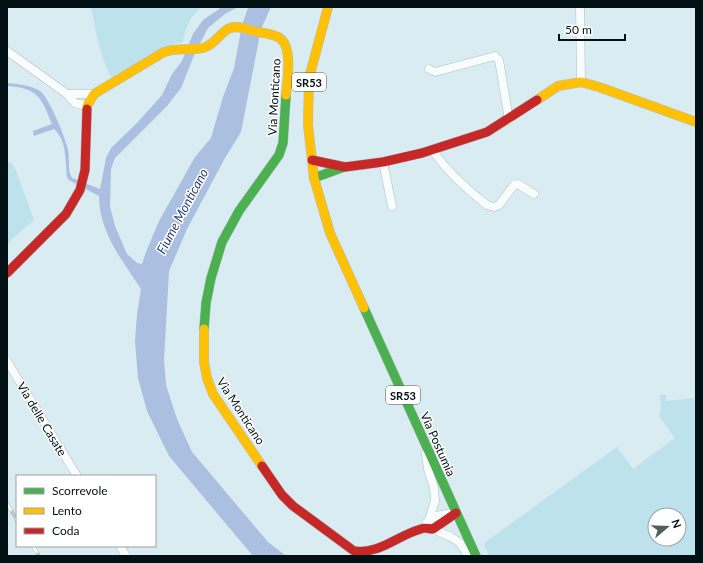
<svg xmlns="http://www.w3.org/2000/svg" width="703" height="563" font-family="Lato,sans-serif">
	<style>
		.green { fill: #bde2eb; fill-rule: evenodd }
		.water { fill: #abbfe0 }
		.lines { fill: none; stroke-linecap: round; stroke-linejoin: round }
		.street-casing { stroke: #afbec3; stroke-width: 9 }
		.fast-casing { stroke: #afbec3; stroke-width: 10 }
		.slow-casing { stroke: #afbec3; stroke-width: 10 }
		.jam-casing { stroke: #afbec3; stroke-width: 10 }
		.street { stroke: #f9fcfd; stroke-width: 8 }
		.fast { stroke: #4caf50; stroke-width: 9 }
		.slow { stroke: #ffc107; stroke-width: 9 }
		.jam { stroke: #c62828; stroke-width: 9 }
		.rail-casing { stroke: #c0c6c7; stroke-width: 4 }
		.rail { stroke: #fff; stroke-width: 2.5; stroke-dasharray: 8; stroke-linecap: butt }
		.labels { text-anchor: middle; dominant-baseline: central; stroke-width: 3; stroke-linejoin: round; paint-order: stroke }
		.shield { fill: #fff; stroke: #4f585a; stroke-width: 1 }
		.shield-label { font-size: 11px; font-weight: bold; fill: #041114 }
		.street-label { font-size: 12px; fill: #041114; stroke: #fff }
		.water-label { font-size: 13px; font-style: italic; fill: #2b4279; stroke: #fff }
	</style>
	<rect width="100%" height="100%" fill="#d8ecf2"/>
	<path class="green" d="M91,7H201C190,17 185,28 183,42L171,45L111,77C99,55 96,31 91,7Z
		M7,162L11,163L15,168L34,220L13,238L7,245Z
		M660,395H666V401L696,398V556H489L484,544L487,541L617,447L633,469L675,438L659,416L661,409ZM655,515H679V539H655Z"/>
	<path class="water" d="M222,7H238L225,14L208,28L195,53L181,88L167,106L115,158L111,169L110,207L115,226L127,254L137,263L142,264L146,252L159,221L195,157L211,138L223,97L234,68L242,25L248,8L247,7H271L261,29L241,132L225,158L187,229L169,271L164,360L166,385L177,419L192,452L268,542L286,556H253L169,456L147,411L138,378L135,341L137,314L141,289C122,260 99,232 99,196L69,180L67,177C65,160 67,141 54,129L34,136L33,131L52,124C41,97 38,88 7,86V83C18,84 30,85 40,91C49,97 66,139 68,150C70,160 67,169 72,178L100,189L106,158L111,148L137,123L162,95L172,74L182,61L193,34L203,20Z"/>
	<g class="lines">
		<defs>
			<path id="street" d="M580,7L581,82
				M7,51L67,94L75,103L87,106
				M429,69L435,72L495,56L499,60L509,120
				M67,94H94
				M432,150C447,171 466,189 487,205L494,207L499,205L514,185L518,184L534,194
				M383,162L392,206
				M7,361L77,476
				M426,454L428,469L434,488L435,501L429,520
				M427,522L436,516L453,513
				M433,529L451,537L460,543L468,556
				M120,546L126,556"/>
			<path id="fast" d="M314,178L344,167
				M364,308L476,556
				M204,329L206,303L211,278L222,242L239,211L279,155L283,143L286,95"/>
			<path id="slow" d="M328,7L309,78L308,125L314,178L330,233L364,308
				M537,100L558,86L581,82L599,87L696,122
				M87,109V106L94,94L164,52C178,47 190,51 203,48C215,45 220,32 230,28C238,25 250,30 257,32C264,33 275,34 281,39C293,50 287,81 286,95
				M204,329V362L207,378L213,394L262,466"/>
			<path id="jam" d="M312,160L345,167L383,162L422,153L487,132L537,100
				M7,273L66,214L80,190L85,170L87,109
				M262,466L282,495L293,506L354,551C379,555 398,535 421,529C424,527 429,529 433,529L456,513"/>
		</defs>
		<use href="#street" class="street-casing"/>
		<use href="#fast" class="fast-casing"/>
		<use href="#slow" class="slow-casing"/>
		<use href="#jam" class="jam-casing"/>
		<use href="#street" class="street"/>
		<use href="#fast" class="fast"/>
		<use href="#slow" class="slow"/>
		<use href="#jam" class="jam"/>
		<defs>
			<path id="rail" d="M7,504L17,520
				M33,546L39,556"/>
		</defs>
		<use href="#rail" class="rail-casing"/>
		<use href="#rail" class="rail"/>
	</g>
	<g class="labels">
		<g class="shield">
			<rect x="292" y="73" width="34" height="18" rx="3"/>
			<rect x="386" y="386" width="34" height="18" rx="3"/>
		</g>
		<g class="shield-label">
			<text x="309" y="82">SR53</text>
			<text x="403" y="395">SR53</text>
		</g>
		<g class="street-label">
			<text transform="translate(274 97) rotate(-87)">Via Monticano</text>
			<text transform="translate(241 411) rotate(57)">Via Monticano</text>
			<text transform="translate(42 419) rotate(59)">Via delle Casate</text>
			<text transform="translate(438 444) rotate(66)">Via Postumia</text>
		</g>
		<g class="water-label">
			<text transform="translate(182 211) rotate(-62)">Fiume Monticano</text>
		</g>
	</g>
	<rect width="703" height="563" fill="none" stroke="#041114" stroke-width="16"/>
	<rect x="16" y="475" width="140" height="72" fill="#ffffff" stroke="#9ba0a1"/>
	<rect x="24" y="488" width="20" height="6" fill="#4caf50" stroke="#9ba0a1"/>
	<text x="52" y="495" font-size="12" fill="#041114">Scorrevole</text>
	<rect x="24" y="508" width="20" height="6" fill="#ffc107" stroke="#9ba0a1"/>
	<text x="52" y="515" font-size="12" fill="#041114">Lento</text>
	<rect x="24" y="528" width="20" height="6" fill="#c62828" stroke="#9ba0a1"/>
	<text x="52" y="535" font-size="12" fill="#041114">Coda</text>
	<g transform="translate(667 527) rotate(71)"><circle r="19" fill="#ffffff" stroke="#9ba0a1"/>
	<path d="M0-3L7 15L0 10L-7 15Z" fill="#4e5e62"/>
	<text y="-6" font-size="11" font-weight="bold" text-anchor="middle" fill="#041114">N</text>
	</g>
	<path d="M559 34v6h66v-6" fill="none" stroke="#041114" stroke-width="2"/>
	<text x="565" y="34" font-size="12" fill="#041114" stroke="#ffffff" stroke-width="3" paint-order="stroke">50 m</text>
</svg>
